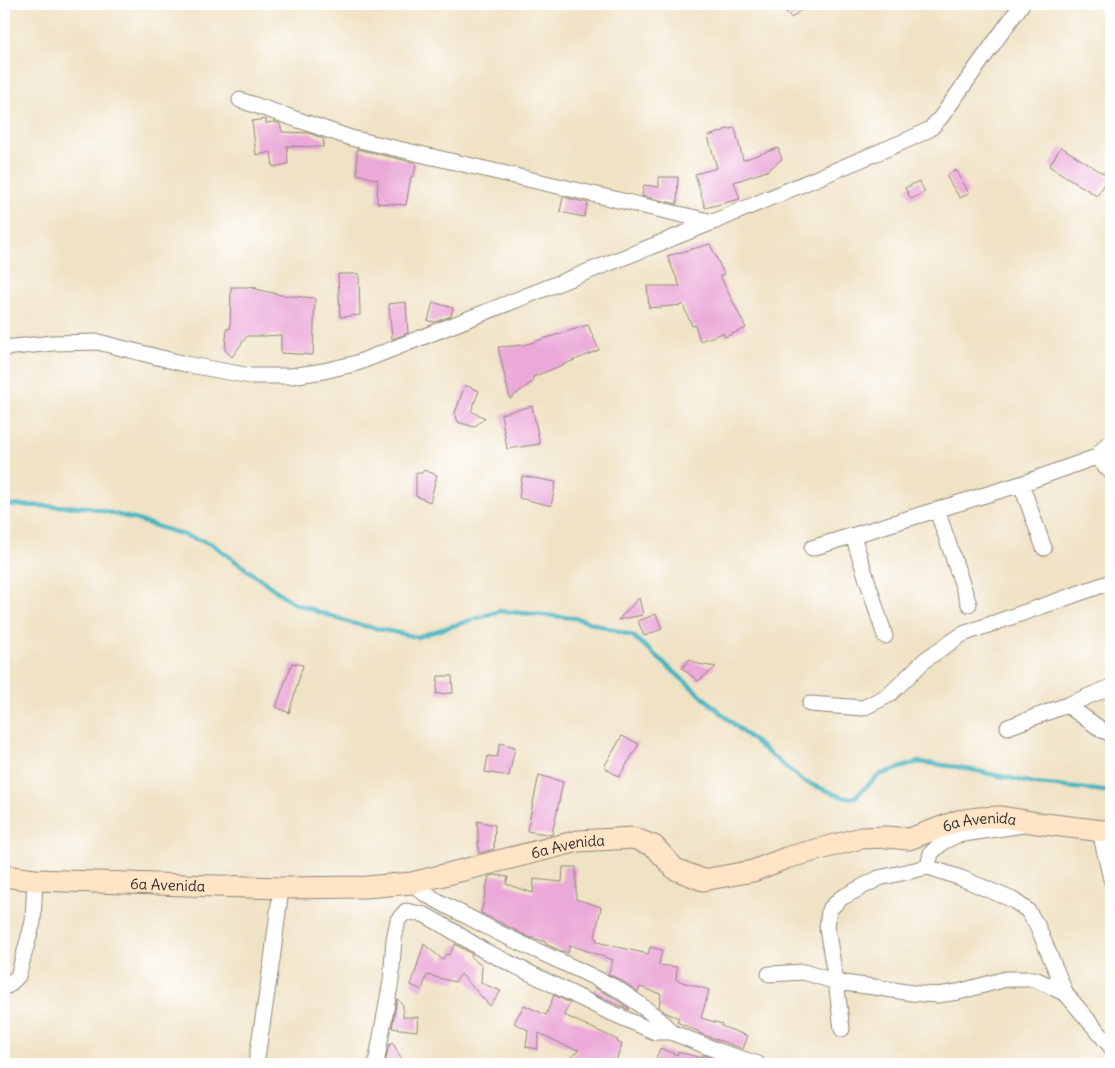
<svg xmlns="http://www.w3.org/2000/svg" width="1115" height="1068" font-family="Delius,sans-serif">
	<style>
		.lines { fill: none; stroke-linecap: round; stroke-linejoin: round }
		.stream { stroke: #45b3c0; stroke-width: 4.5 }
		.building { fill: #eba9d8 }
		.street-casing { stroke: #8e8678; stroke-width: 17 }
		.secondary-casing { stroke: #8e8678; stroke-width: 23 }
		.street { stroke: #fff; stroke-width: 15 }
		.secondary { stroke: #ffe4c6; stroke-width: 21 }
		.labels { text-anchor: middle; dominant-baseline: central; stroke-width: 5; stroke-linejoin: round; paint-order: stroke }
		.street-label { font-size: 15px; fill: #2b2b2b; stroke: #fff }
	</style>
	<rect width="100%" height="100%" fill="#fff"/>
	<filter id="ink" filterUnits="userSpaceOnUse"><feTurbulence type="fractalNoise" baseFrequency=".02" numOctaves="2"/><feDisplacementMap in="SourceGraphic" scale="10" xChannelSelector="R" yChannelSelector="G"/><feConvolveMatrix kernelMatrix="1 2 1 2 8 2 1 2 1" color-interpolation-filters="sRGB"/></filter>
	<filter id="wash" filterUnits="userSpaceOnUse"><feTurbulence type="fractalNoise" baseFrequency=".0096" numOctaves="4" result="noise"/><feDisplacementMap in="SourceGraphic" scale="20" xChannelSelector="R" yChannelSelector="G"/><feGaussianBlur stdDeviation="1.12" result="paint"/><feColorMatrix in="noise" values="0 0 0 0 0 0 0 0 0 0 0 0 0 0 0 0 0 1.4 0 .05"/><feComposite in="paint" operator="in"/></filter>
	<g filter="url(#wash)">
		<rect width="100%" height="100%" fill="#f0e2c4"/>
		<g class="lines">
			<path class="stream" d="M4,505L88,507L134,519L212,544L293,603L351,623L417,637L500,611L575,618L633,636L744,733L803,781L845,798L855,797L879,775L918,762L958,767L1037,784L1096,790L1111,792"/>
		</g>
		<g id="blocks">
			<path class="building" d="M778,4H807L792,18Z
				M266,119V123L275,122L280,124L282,132L309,133L324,139L323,147L287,146L288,164L273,167L271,152L256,155L252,121Z
				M735,128L743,160L778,148L782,159L767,171L734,182L740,199L705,208L695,174L717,168L708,136L724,131V130Z
				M1061,147L1109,177L1097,196L1049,166Z
				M357,149L416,163L414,176H411L406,205L377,203L378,180L357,174Z
				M956,170L969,193L960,198L946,176Z
				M659,177H678L677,204L642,196L644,185L659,187Z
				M919,181L925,192L911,199L905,188Z
				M563,197L588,203L584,217L560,212Z
				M710,244L724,274L720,276L746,328L725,337L723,333L700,341L695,325L692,326L683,305L649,308L647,286H680L667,256Z
				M338,274H359L360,315L340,317Z
				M231,287H257H248L281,295L315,298L313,355L281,353V335L264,336H247L232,357L225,350L227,328L230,329Z
				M406,302L408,333L392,339L389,304Z
				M433,302L453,308L451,316L435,322L428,321Z
				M588,325L599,350L533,377V381L510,399L498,347L524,345Z
				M465,385L479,391L471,411L485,418L474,427L458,422L455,413Z
				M532,406L540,444L507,449L501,414Z
				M424,470L437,475L430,502L416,496V473H422Z
				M522,476L556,482L551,506L519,498Z
				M639,598L643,615L618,620Z
				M656,614L662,629L644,636L638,621Z
				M690,659L698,664L716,667L698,681L682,668Z
				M292,663L303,665L289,713L276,707Z
				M438,676H452L453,693L436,694Z
				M622,736L639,744L619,777L604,767Z
				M500,743L515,747L509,776L485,772L488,756L497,757Z
				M539,775L563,782L552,835L527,831Z
				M477,821L495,825L494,849L479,853Z
				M563,867H576V899L601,907L595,938L597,939V942L648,954L650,947L662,950L659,965L677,967L676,980L709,990L701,1018L722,1024L721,1026L748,1036L743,1049L699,1033V1032L677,1022L679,1018L666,1013L659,1007L661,994L640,987L638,992L621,980L608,974L613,960L570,945L568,953L559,950L546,944V942L529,937L481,913L489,876L495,875L508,877L506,884L533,893L534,879L562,882Z
				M424,944L443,960L446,954L449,955L455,944L472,954L471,957L482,966L481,983L501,991L490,1006L461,974L455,982L427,975L422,990L411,985Z
				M595,988L611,996L630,1009L629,1010L593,994Z
				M554,995L570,1003L564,1015L618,1040L617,1042L622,1044L615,1064H563L579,1050L566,1046L539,1033L537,1049L526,1047L528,1030L514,1023L524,1005L546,1015Z
				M397,999L403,1005V1017H418L417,1031L392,1028Z
				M393,1043L404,1064H385L389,1045Z
				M660,1048L677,1055L678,1052L702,1058V1055L728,1064H654Z"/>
		</g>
	</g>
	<g filter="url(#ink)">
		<use href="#blocks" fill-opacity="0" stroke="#8e8678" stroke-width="1"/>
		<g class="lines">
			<defs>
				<path id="street" d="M240,100L351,138L713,222
					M4,348L53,343L98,342L185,364L250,376H291L324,371L357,363L713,222L912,138L930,129L941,117L1022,4
					M1096,457L1111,472
					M1021,484L1044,548
					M937,510L969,604
					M853,536L885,636
					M812,548L1021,484L1096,457L1111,440
					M810,704L863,708L889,695L926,659L963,634L1111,582
					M1067,705L1102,730L1111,734
					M1008,727L1067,705L1111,687
					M1100,832L1111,879
					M928,867L931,853L943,842L957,835L1023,825
					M412,883L425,894L449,907L499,933L583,972L616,988L638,1003L661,1021L671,1032L721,1052L758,1064
					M769,974L804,972L836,982L874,987L912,993L937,995L958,992L1006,979H1035L1066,994L1111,1047
					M4,987L9,985L18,976L33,922L35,880
					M842,1029L836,982L827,928L829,910L841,898L879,878L928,867L961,878L1013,900L1027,910L1037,925L1066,994
					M256,1064L272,960L281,888
					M376,1064L391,981L394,939L398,920L406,911L425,915L448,928L483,950L605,1010L655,1032H671"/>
				<g id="secondary">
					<path id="s1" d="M4,876L35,880L281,888L366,887L412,883L578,841L633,838L654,846L675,869L703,880L753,871L786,858L861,838L887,837L909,839L958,821L979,818L1001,817L1037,823L1111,832"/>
				</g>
			</defs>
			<use href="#street" class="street-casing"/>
			<use href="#secondary" class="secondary-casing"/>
			<use href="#street" class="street"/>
			<use href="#secondary" class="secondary"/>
		</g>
	</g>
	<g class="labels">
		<g class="street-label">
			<text stroke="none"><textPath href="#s1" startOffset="1004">6a Avenida</textPath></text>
			<text stroke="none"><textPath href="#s1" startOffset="569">6a Avenida</textPath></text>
			<text stroke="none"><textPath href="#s1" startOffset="164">6a Avenida</textPath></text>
		</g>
	</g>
	<rect width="1115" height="1068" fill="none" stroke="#fff" stroke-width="20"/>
</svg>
